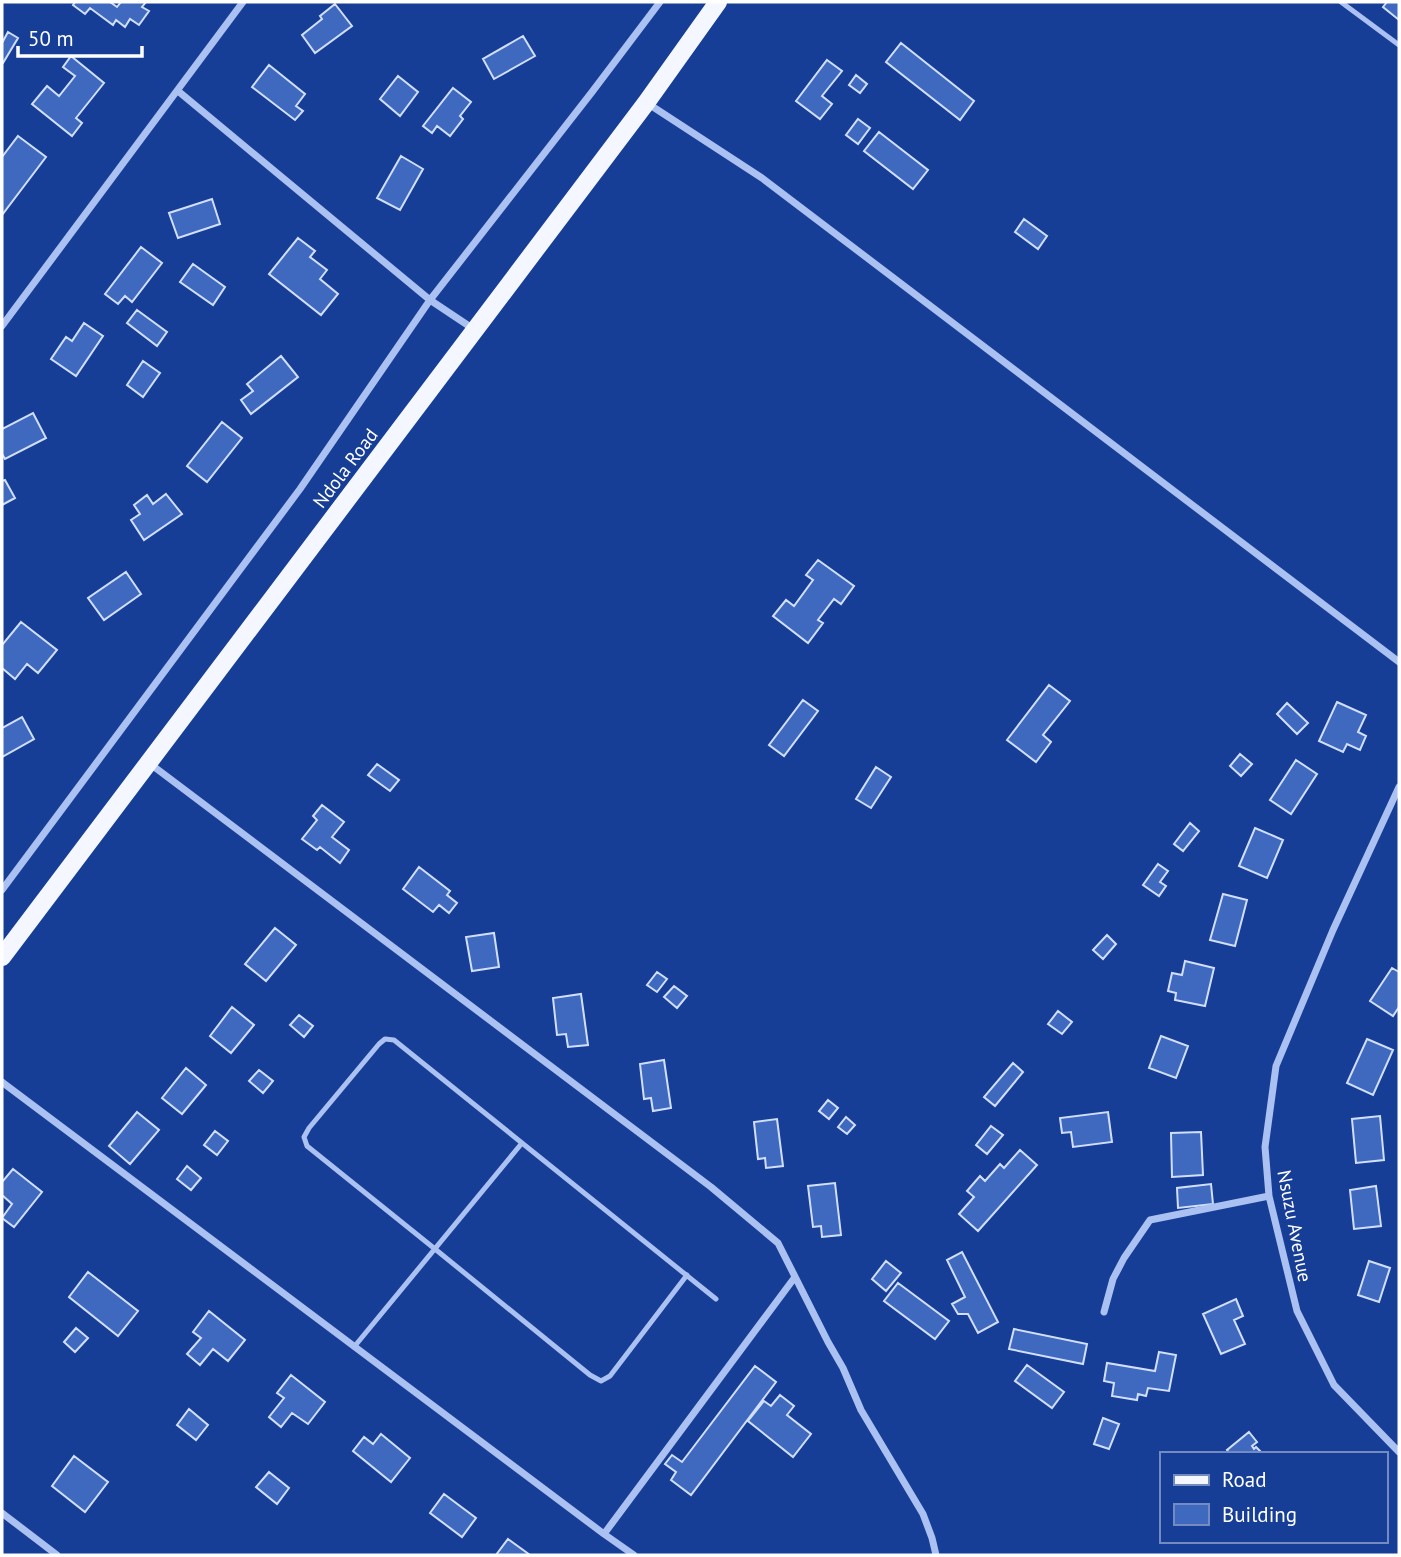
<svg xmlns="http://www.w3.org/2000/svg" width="1401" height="1557" font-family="'PT Sans',sans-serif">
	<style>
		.building { fill: #3f68bf; stroke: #d1dffc; stroke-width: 2 }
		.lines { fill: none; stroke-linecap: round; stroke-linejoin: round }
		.service { stroke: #aac1f1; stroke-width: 5 }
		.minor { stroke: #aac1f1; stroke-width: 7 }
		.primary { stroke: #f4f7ff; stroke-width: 18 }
		.labels { text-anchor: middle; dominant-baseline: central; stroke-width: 7; stroke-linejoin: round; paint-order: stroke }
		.street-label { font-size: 19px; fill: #fff; stroke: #173e97 }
	</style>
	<rect width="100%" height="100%" fill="#173e97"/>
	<path class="building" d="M75,2H110L117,7L121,2H146L142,7L149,11L139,25L130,19L125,27L116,20L113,25L90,8L85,14L73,5Z
		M1387,2H1399V20L1383,7Z
		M335,4L352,26L315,53L302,35L322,19L320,16Z
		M8,32L18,38L3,63H2V43Z
		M523,36L535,56L494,79L483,59Z
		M901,43L974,101L960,120L886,62Z
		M71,56L104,83L76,118L82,123L72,136L32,104L47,86L59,96L75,76L63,67Z
		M827,60L842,71L822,96L832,104L820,119L796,101Z
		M269,65L305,94L296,106L303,111L295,120L252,87Z
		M856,75L867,84L860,93L849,85Z
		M398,76L418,92L400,116L380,99Z
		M453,88L471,102L460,116L463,119L450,136L437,126L432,133L423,126Z
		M858,119L870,128L858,144L846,135Z
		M879,132L928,170L913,189L864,151Z
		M18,136L46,157L2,215V157Z
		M401,156L423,169L400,210L377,198Z
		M212,199L220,224L178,238L169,213Z
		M1024,219L1047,236L1038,249L1015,232Z
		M298,238L315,251L310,257L327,270L320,279L338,294L321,315L269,274Z
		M141,247L162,263L132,302L125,296L118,304L105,294Z
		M193,264L225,287L213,305L180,282Z
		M137,310L167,332L157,346L127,323Z
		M84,323L103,336L76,376L51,359L66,337L72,341Z
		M281,356L298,377L251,414L241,400L253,391L247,384Z
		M143,361L160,373L143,397L127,385Z
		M33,413L46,438L5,459L2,454V429Z
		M222,422L242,438L207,482L187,466Z
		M5,480L15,498L2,505V481Z
		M166,494L182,514L144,540L131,520L140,514L134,505L147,495L153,504Z
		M818,560L854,586L841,604L834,599L818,620L823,623L808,643L773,616L786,600L794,606L813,580L806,575Z
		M126,572L141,594L104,620L88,598Z
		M21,622L57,650L38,673L27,664L15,679L2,668V645Z
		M1049,685L1070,701L1043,735L1051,742L1036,762L1007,740Z
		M803,700L818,711L784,756L769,745Z
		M1337,702L1366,715L1358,732L1366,736L1360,750L1347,744L1343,752L1319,741Z
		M1287,703L1308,723L1297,734L1277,714Z
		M22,717L34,739L2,757V728Z
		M1240,754L1252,764L1241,776L1230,766Z
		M1296,760L1317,774L1291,814L1270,800Z
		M377,764L399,780L390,791L368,775Z
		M876,767L891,777L871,808L856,799Z
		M322,805L344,822L332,837L349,850L340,863L320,847L317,850L302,839L317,820L313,816Z
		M1190,823L1199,831L1183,851L1174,844Z
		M1255,828L1283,840L1267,878L1239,866Z
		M1158,864L1168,871L1160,882L1166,886L1159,896L1143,885Z
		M419,867L450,891L447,895L457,903L449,913L439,905L433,912L403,889Z
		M1223,894L1247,900L1235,946L1210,940Z
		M275,928L296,945L266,981L245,964Z
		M494,933L499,967L472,971L466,937Z
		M1107,935L1116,944L1103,959L1093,950Z
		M1185,961L1214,968L1205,1006L1175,1000L1176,993L1168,991L1172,973L1182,975Z
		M1392,968L1399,972V1007L1393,1016L1370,1001Z
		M657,972L667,979L657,992L647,985Z
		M674,986L687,996L677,1008L664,997Z
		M581,994L588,1045L568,1047L566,1034L557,1035L553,998Z
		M232,1007L254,1025L231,1053L210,1036Z
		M1058,1011L1072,1022L1062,1034L1048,1024Z
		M299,1015L313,1026L304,1037L290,1025Z
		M1161,1036L1188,1046L1176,1078L1149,1068Z
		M1367,1039L1393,1050L1373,1095L1347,1083Z
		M664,1060L671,1108L653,1111L651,1098L644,1099L640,1064Z
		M1013,1063L1023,1072L995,1106L984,1097Z
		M186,1068L206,1085L182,1114L162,1098Z
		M259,1070L273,1081L263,1093L249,1081Z
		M828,1100L838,1108L829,1119L819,1111Z
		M137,1112L159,1130L130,1164L109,1146Z
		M1108,1112L1112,1142L1073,1147L1071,1132L1062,1133L1060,1118Z
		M1380,1116L1384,1160L1356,1163L1352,1119Z
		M846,1117L855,1125L847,1134L838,1127Z
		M777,1119L783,1166L766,1168L765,1158L758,1159L754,1122Z
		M991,1126L1003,1135L987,1154L976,1145Z
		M215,1131L228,1141L217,1155L204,1145Z
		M1201,1132L1203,1175L1172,1177L1171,1133Z
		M1020,1150L1037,1165L978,1231L959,1214L974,1197L967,1191L980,1176L985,1181L1000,1164L1004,1168Z
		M187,1166L201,1178L191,1190L177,1179Z
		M13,1169L42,1192L14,1227L2,1218L12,1204L2,1195V1182Z
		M835,1183L841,1235L822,1237L821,1226L813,1227L808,1186Z
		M1211,1184L1213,1204L1178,1208L1177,1188Z
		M1376,1186L1381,1226L1354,1229L1350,1190Z
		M962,1252L998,1322L978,1333L968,1314H958L952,1304L965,1297L947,1260Z
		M886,1261L901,1273L886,1291L872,1279Z
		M1369,1261L1390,1268L1379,1302L1358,1295Z
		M88,1272L138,1311L118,1336L69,1297Z
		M898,1283L949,1321L935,1339L884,1301Z
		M1236,1299L1243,1316L1234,1320L1245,1344L1221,1354L1203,1314Z
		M209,1311L245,1340L228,1361L213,1349L200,1365L187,1354L201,1338L193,1332Z
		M76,1328L88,1338L75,1352L64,1342Z
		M1014,1329L1087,1344L1083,1364L1009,1349Z
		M1159,1352L1176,1355L1169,1391L1148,1388L1146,1396L1138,1394L1137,1400L1112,1396L1114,1383L1104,1381L1107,1363L1155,1371Z
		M1027,1365L1064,1392L1052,1408L1015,1381Z
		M755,1366L776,1382L691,1495L671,1480L676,1472L665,1464L672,1455L682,1462Z
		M291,1375L325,1402L308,1424L292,1413L281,1427L269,1417L284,1398L277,1393Z
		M780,1395L794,1406L787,1415L811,1434L793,1457L748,1421L764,1401L771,1406Z
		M189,1409L208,1425L196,1440L177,1425Z
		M1103,1418L1119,1424L1109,1449L1094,1444Z
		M1249,1432L1257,1442L1252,1446L1254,1449L1256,1447L1263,1454H1230L1227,1450Z
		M381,1434L410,1458L391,1482L353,1451L364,1437L373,1444Z
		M74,1456L108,1482L85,1512L52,1486Z
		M269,1472L289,1488L277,1504L256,1487Z
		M444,1494L476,1518L462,1537L430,1513Z
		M508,1539L530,1555H496Z"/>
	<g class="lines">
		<path class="service" d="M1341,2L1399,45
			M687,1275L610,1376L601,1381L590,1375L435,1249L307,1146L304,1137L309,1128L379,1044L385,1039L394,1040L716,1299
			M354,1347L522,1143"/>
		<path class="minor" d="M178,91L430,300L475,330
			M647,103L762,178L1399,662
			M2,326L243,2
			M149,763L711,1187L778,1243L828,1342L843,1368L861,1410L923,1514L932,1538L936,1555
			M1399,787L1333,930L1276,1066L1265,1147L1269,1196L1297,1311L1334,1385L1399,1452
			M2,890L300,489L430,300L592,92L660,2
			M2,1082L604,1534L634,1555
			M1104,1312L1113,1279L1124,1258L1150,1220L1269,1196
			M2,1513L57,1555
			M604,1534L795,1277"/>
		<path class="primary" d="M2,957L646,103L718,2"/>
	</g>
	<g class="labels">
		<g class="street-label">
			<text transform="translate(345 468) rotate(-53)">Ndola Road</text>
			<text transform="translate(1295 1226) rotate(79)">Nsuzu Avenue</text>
		</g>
	</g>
	<rect width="1401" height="1557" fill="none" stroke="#ffffff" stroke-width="7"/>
	<rect x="1160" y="1452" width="228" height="91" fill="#173e97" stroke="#748bc1" stroke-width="2"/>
	<rect x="1174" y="1475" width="35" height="10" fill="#f4f7ff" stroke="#748bc1" stroke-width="2"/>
	<text x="1222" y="1487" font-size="21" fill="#ffffff">Road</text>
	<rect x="1174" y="1504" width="35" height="21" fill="#3f68bf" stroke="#748bc1" stroke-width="2"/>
	<text x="1222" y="1522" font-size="21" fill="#ffffff">Building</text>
	<path d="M18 46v10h124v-10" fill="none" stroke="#ffffff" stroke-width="3.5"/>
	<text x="28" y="46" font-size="21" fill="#ffffff" stroke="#173e97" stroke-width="5" paint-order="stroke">50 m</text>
</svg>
